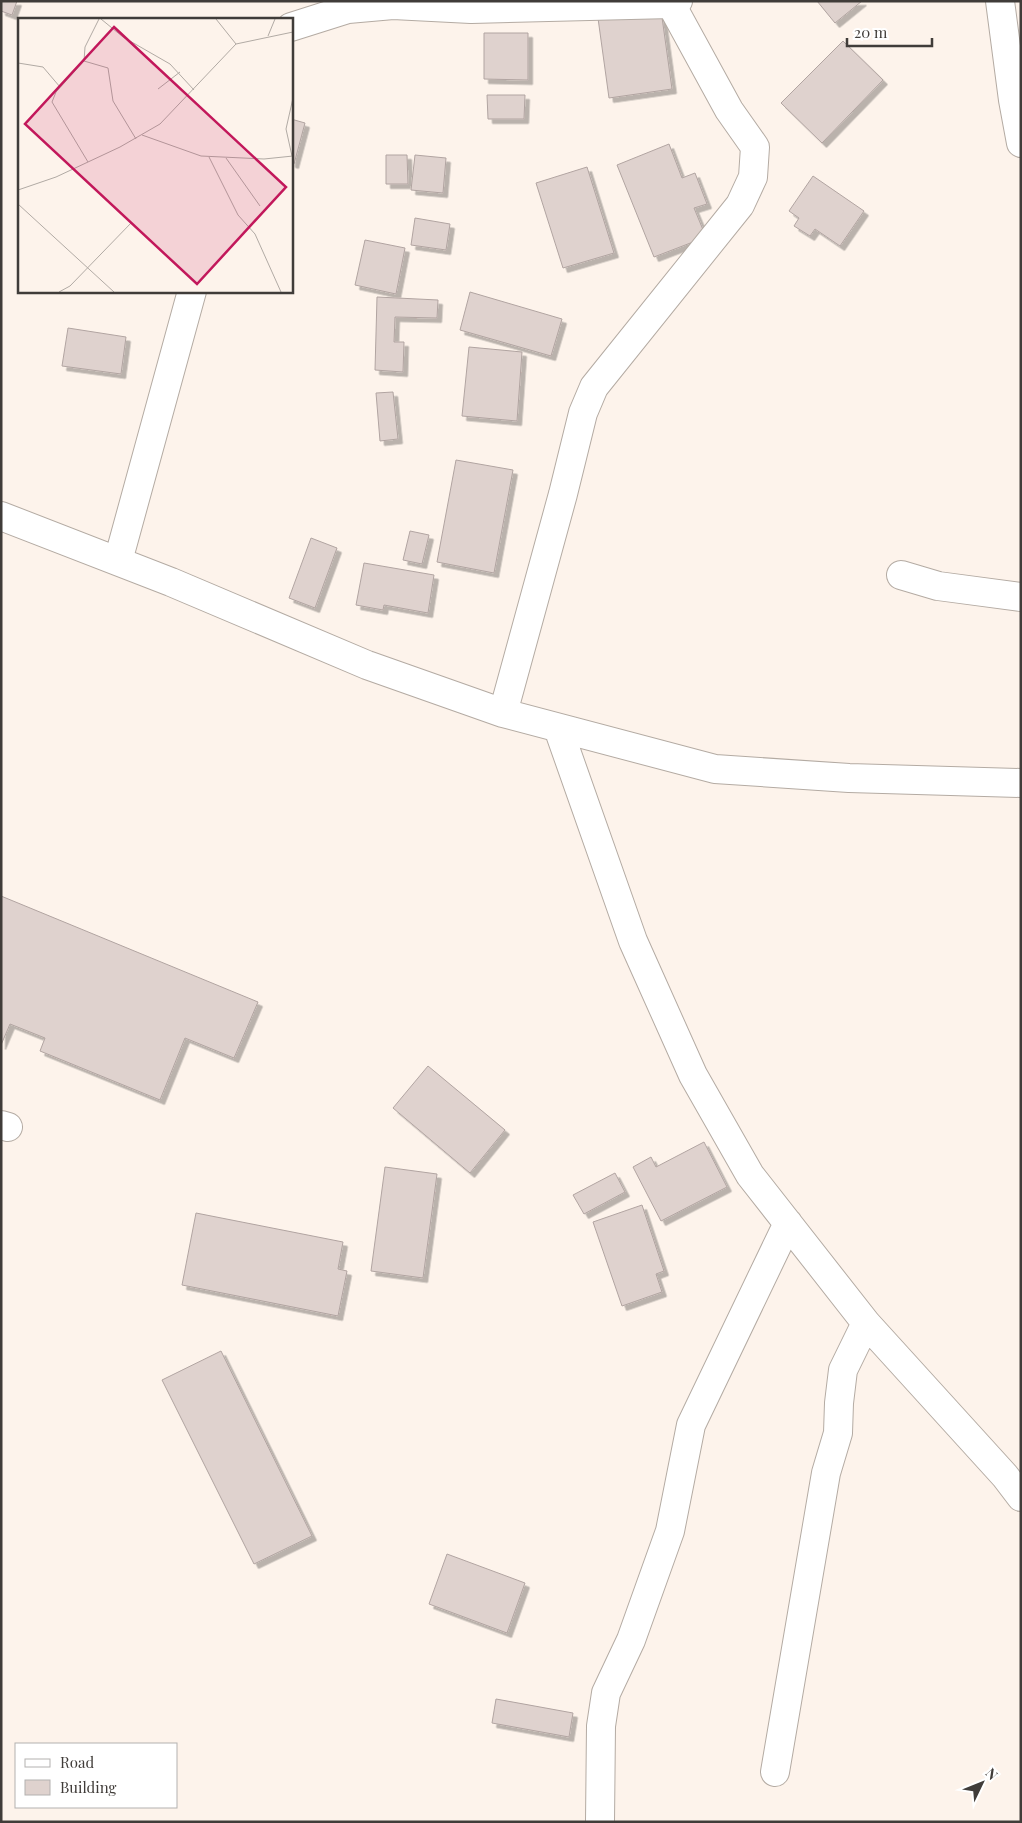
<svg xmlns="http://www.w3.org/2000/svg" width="1022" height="1823" font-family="'Playfair Display',serif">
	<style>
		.building { fill: #dfd2ce; stroke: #b1a4a1; filter: url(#shadow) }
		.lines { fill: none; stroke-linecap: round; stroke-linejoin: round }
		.minor-casing { stroke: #b4aba3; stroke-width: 30 }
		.minor { stroke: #fff; stroke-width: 28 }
		.inset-road { fill: none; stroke: #b1aaa4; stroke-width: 1 }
		.view { fill: #c2185b; fill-opacity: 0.15; stroke: #c2185b; stroke-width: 2.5 }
		.inset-edge { fill: none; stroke: #403c39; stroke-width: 2.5 }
	</style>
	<defs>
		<filter id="shadow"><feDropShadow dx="4.5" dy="4.5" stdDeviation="0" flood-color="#0004"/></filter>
	</defs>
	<rect width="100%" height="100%" fill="#fdf3eb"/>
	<path class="building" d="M1,1H17L12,15L1,11Z
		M817,1H862L835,23Z
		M660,3L672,89L609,98L597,11Z
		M484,33H528V80L484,79Z
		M843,41L883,80L822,143L781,103Z
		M487,95H525L524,119H488Z
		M291,119L305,123L294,164L291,163Z
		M669,144L682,178L695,173L707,204L694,208L706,237L654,257L617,165Z
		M386,155H407L408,184H386Z
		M415,155L446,158L443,193L411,190Z
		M587,167L614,253L563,268L536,183Z
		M813,176L864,211L840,246L815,229L810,236L794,226L799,218L789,211Z
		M415,218L450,224L446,250L411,245Z
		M365,240L405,248L396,294L355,285Z
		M470,292L562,319L551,356L460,330Z
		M377,297L438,300L437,318L395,317L394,342H404L403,372L375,370Z
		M68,328L126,337L121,374L62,366Z
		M469,347L522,352L517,421L462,416Z
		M393,392L398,439L380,441L376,393Z
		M456,460L513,470L494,573L437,562Z
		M410,531L429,535L422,564L403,560Z
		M311,538L337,548L315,608L289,598Z
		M364,563L434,575L428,613L384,605L383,610L356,605Z
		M1,896L258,1002L234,1058L185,1038L160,1100L40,1051L45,1038L10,1024L1,1045Z
		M428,1066L505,1130L470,1173L393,1108Z
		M704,1142L727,1187L661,1221L633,1167L651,1157L656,1167Z
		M385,1167L437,1174L423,1278L371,1271Z
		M615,1173L625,1192L584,1214L573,1195Z
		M642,1205L664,1271L656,1274L662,1292L622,1306L593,1222Z
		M196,1213L343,1242L338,1269L347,1271L338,1316L182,1285Z
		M221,1351L312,1536L254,1564L162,1380Z
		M447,1554L525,1583L507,1633L429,1604Z
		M496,1699L573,1713L569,1737L492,1723Z"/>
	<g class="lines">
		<defs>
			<path id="minor" d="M1000,1L1013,100L1021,143
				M291,27L348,9L393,5L471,9L671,4L678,1
				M1,516L171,582L367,665L503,713L715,769L849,778L1021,783
				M118,561L192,291
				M901,575L938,586L1021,597
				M503,713L563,494L583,413L594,387L740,205L753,177L755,147L729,110L671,4
				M558,728L633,941L693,1075L750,1175L866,1323L1005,1476L1021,1497
				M1,1125L8,1127
				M775,1772L826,1473L838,1433L839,1403L843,1370L866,1323
				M600,1822L601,1726L606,1693L631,1640L670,1531L691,1425L788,1223"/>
		</defs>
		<use href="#minor" class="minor-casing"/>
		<use href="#minor" class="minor"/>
	</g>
	<g transform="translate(18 18)">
		<rect width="275" height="275" fill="#fdf3eb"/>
		<path class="inset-road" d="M83,1L105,19L152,46L176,72M198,1L218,26M250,18L257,1M66,43L90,50L95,83L118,121M0,45L25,49L42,69M140,71L162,54M124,117L183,138L246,141L275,138M274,138L268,111L275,80M191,139L220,197L237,216L263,274M208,140L242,188M70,144L34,84L38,74L66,43L67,29L81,1M0,172L38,159L102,129L142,106L218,26L275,14M0,186L96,274M41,274L52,268L114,204"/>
		<path class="view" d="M96,9L268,169L179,266L7,106Z"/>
		<rect width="275" height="275" class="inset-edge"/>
	</g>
	<rect width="1022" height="1823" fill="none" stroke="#403c39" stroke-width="5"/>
	<rect x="15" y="1743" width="162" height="65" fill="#ffffff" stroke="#b3b1b0"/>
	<rect x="25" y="1759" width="25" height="8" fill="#ffffff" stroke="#b3b1b0"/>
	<text x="60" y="1768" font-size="15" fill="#403c39">Road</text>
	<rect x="25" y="1780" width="25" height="15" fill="#dfd2ce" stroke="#b3b1b0"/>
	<text x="60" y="1793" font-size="15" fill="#403c39">Building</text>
	<g transform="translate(982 1783) rotate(47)" stroke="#ffffff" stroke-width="4" paint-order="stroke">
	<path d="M0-4L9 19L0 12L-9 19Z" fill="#403c39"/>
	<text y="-8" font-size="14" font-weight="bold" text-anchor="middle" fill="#403c39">N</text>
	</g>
	<path d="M847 38v8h85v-8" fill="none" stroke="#403c39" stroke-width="2.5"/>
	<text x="854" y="38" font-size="15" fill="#403c39" stroke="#ffffff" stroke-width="4" paint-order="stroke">20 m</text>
</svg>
